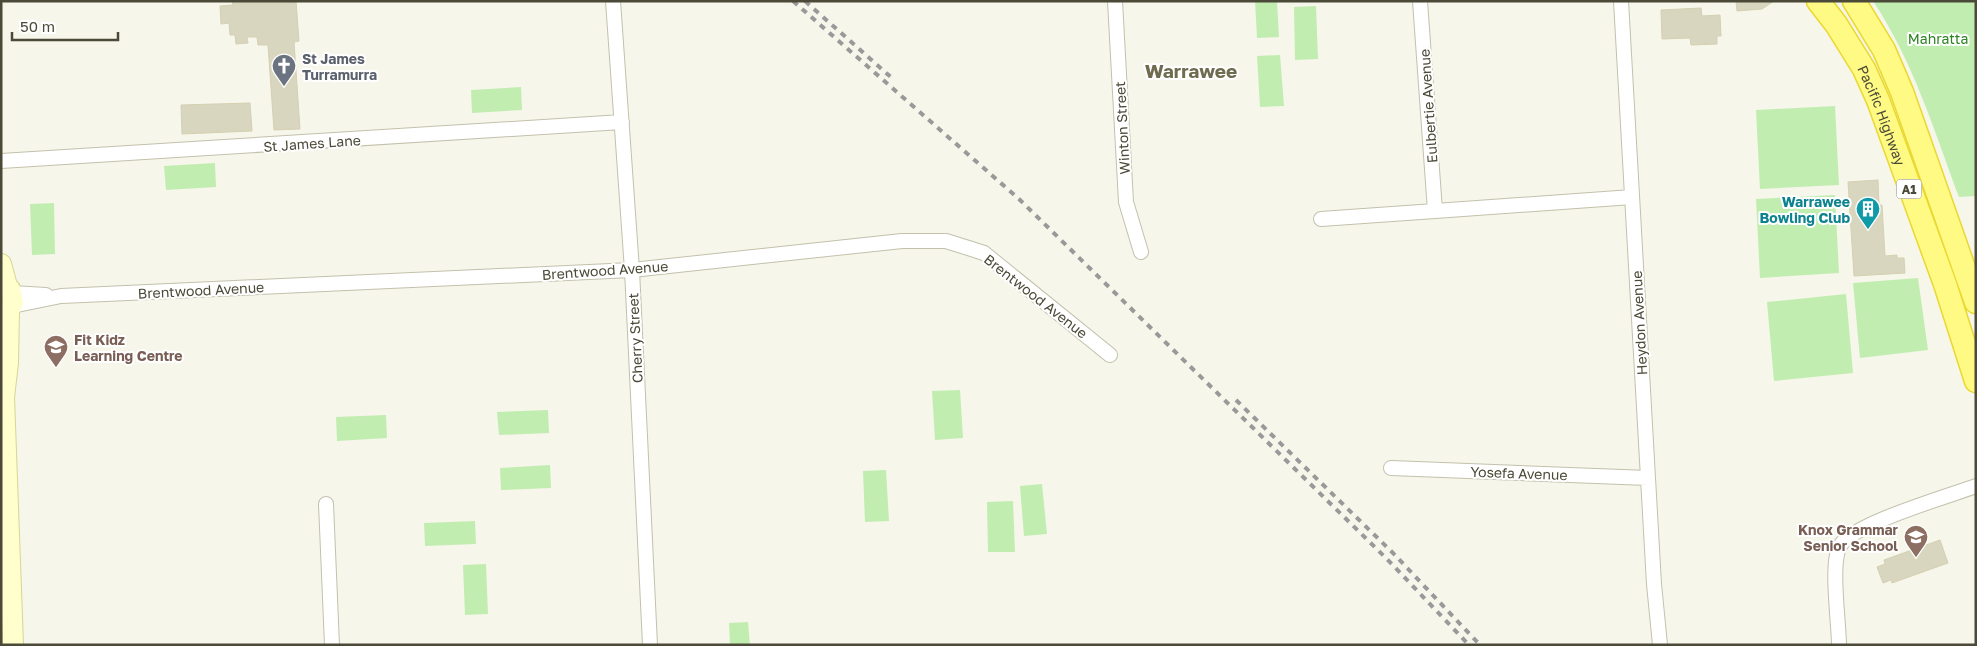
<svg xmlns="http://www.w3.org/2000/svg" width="1977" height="646" font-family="'Golos Text',sans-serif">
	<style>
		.green { fill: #c2edb1 }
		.building { fill: #d9d6bf; stroke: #d5d0b1 }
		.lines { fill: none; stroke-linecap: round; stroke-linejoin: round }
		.minor-casing { stroke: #c3c1ac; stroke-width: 16 }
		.secondary-casing { stroke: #d6d695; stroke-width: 22 }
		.trunk-casing { stroke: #ead831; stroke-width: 25 }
		.minor { stroke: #fff; stroke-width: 14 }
		.secondary { stroke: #feffcc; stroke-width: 20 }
		.trunk { stroke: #fffa84; stroke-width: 22 }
		.rail { stroke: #999; stroke-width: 4; stroke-dasharray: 6 6; stroke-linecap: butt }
		.labels { text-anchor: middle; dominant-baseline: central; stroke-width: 4; stroke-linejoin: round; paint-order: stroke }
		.shield { fill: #fff; stroke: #818073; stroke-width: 1 }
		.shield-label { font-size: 12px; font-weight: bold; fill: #4b4937 }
		.park-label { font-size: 14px; fill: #2f8325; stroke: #fff }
		.worship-label { font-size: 14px; font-weight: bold; fill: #5b616d; stroke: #fff; text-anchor: start }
		.street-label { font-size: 14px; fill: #4b4937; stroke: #fff }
		.culture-label { font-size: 14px; font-weight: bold; fill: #0d838f; stroke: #fff; text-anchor: end }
		.education-label { font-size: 14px; font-weight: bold; fill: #785e54; stroke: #fff; text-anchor: start }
		.district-label { font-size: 19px; font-weight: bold; fill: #6f6b4e; stroke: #fff }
	</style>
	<rect width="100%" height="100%" fill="#f6f6eb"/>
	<path class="green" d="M1255,1H1277L1279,37L1257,38Z
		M1873,1H1976V196L1959,197C1934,130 1913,61 1873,1Z
		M1316,6L1318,59L1295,60L1294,7Z
		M1280,55L1284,106L1260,107L1257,56Z
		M521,87L522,110L472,113L471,90Z
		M1835,106L1839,185L1760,189L1756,110Z
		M215,163L216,187L166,190L164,166Z
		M1835,195L1839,273L1760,278L1756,199Z
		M54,203L55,254L32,255L30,204Z
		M1918,278L1928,350L1860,358L1853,283Z
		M1846,294L1853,373L1774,381L1767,302Z
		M960,390L963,438L935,440L932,391Z
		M548,410L549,433L499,435L497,412Z
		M386,415L387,438L337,441L336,417Z
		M550,465L551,488L501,490L500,468Z
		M886,470L889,521L865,522L863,471Z
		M1042,484L1047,534L1024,536L1020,486Z
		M1013,501L1015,552H988L987,502Z
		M475,521L476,544L425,546L424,523Z
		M486,564L488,614L465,615L463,565Z
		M748,622L750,645H730L729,623Z"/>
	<path class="building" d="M232,1H296L299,41L294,42L300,129L274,130L268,45H258L257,37H247L248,43L236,44L235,35H230L229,23L221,24L220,6L233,5Z
		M1736,1H1774L1762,9L1737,11Z
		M1701,8L1702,16L1720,15L1721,36H1717V44L1691,45L1690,38L1662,39L1661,10Z
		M250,103L252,131L182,134L181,105Z
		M1878,180L1879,205H1882L1885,256L1897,255V258H1904L1905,273L1854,276L1848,182Z
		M1940,540L1948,563L1892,583L1891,580L1883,583L1877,567L1885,564L1884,560Z"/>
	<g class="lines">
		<defs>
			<path id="minor" d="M613,1L632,270L650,645
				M1115,1L1126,202L1141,252
				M1420,1L1435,211L1632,197
				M1621,1L1654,584L1660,645
				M1,161L622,122
				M1321,219L1435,211
				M12,293L46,295
				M12,306L61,296L632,270L902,241H946L984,253L1110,355
				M1391,468L1648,478
				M326,504L332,645
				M1839,645C1839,623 1830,563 1840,546C1852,524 1949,496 1976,486"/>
			<path id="secondary" d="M1,264L7,286
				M1,283L10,289L13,302L9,311L1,314
				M9,311L8,363L4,397L13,645"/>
			<g id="trunk">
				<path id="s1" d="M1818,1L1836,24L1864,69L1878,100L1945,284L1976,381"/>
				<path d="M1854,1L1884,50L1902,92L1976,302"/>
			</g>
		</defs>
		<use href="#minor" class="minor-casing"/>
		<use href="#secondary" class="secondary-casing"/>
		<use href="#trunk" class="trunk-casing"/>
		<use href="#minor" class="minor"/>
		<use href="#secondary" class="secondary"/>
		<use href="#trunk" class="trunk"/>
		<path class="rail" d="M793,1L1019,199L1387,559L1469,645
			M805,1L893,79
			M1236,400L1393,553L1480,645"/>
	</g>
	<defs>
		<symbol id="church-pin" viewBox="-11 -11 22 30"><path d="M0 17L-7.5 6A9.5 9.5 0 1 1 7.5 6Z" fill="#6b7280" stroke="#fff"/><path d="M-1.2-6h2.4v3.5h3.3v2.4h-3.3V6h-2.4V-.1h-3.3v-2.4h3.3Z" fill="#fff"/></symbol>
		<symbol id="building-pin" viewBox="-11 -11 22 30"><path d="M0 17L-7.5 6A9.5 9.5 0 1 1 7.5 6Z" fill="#0f9aa8" stroke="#fff"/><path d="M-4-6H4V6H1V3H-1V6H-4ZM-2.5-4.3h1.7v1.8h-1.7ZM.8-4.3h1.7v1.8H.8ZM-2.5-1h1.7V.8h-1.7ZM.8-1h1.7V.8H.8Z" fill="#fff"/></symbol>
		<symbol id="school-pin" viewBox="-11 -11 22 30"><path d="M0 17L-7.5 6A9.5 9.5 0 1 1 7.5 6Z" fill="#8d6e63" stroke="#fff"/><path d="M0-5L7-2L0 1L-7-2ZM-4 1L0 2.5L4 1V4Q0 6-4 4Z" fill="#fff"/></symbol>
	</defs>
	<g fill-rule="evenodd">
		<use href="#church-pin" x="270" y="52" width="28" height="38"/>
		<use href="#building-pin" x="1854" y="195" width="28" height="38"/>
		<use href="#school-pin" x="42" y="333" width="28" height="38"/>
		<use href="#school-pin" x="1902" y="523" width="28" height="38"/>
	</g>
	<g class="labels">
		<rect class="shield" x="1896.5" y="179.5" width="25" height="19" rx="4"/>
		<g class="shield-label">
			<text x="1909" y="189">A1</text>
		</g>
		<g class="park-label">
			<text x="1938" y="38">Mahratta</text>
		</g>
		<g class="worship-label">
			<text x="302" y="58">St James<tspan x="302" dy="16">Turramurra</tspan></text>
		</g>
		<g class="street-label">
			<text transform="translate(1428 106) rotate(-94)">Eulbertie Avenue</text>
			<text stroke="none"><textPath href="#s1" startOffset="132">Pacific Highway</textPath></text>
			<text transform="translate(1122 128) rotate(-93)">Winton Street</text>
			<text transform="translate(312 143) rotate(-4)">St James Lane</text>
			<text transform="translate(605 270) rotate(-4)">Brentwood Avenue</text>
			<text transform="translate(201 290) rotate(-3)">Brentwood Avenue</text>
			<text transform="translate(1036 296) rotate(38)">Brentwood Avenue</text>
			<text transform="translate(1639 323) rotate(-93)">Heydon Avenue</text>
			<text transform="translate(635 338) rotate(-93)">Cherry Street</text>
			<text transform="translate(1519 473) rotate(2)">Yosefa Avenue</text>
		</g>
		<g class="culture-label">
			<text x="1850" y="201">Warrawee<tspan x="1850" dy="16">Bowling Club</tspan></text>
		</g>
		<g class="education-label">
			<text x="74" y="339">Fit Kidz<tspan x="74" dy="16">Learning Centre</tspan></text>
			<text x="1898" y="529" text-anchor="end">Knox Grammar<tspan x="1898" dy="16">Senior School</tspan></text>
		</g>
		<g class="district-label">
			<text x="1191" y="70">Warrawee</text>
		</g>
	</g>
	<rect width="1977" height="646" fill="none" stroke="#4b4937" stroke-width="5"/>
	<path d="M12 32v8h106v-8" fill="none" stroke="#4b4937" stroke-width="2.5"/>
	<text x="20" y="32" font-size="15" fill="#4b4937" stroke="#ffffff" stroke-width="4" paint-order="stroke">50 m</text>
</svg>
